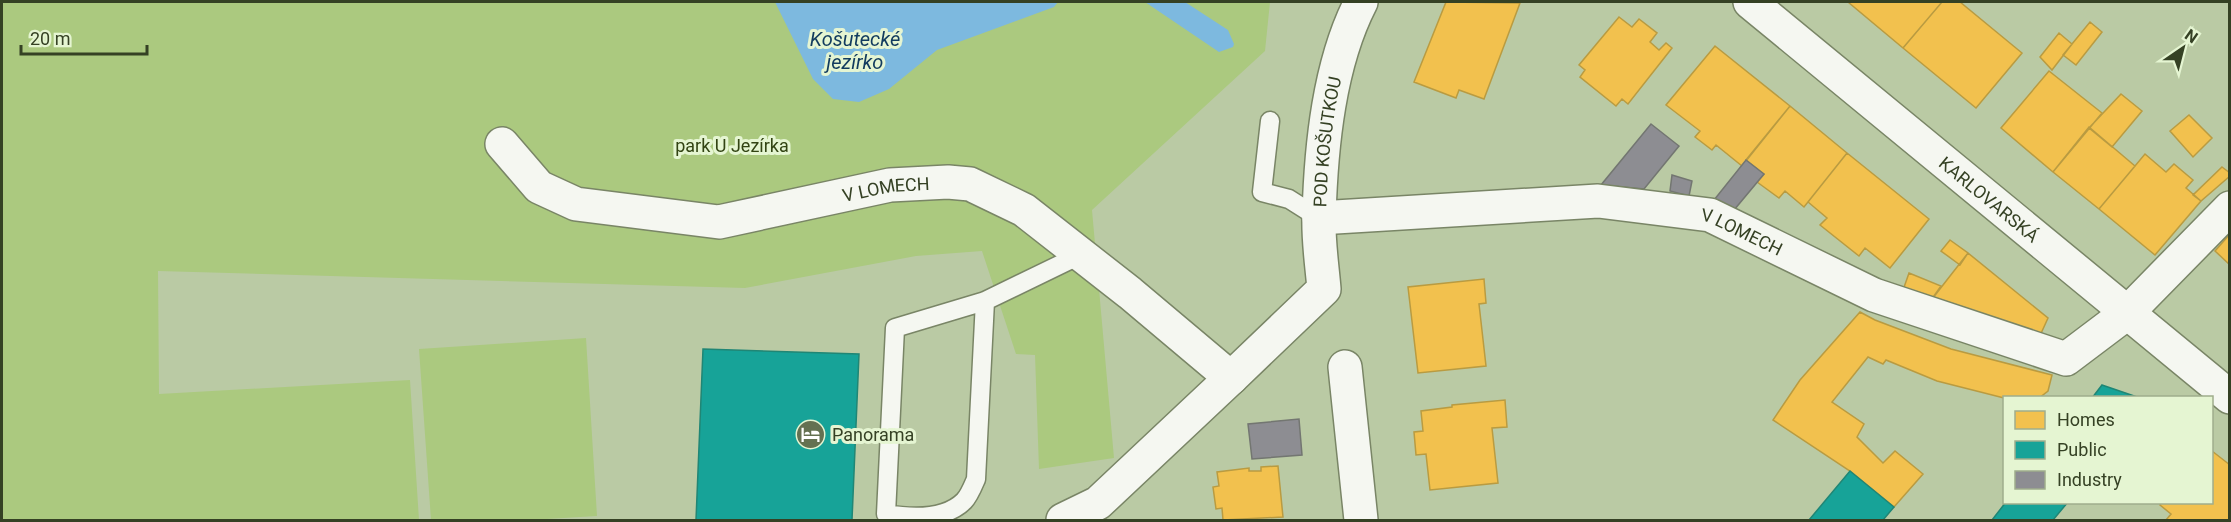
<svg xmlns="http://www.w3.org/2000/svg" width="2231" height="522" font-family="Roboto,sans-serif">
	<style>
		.green { fill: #abc97f }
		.water { fill: #7db9df }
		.homes { fill: #f2c14e; stroke: #b99b41; stroke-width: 1.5 }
		.public { fill: #17a398; stroke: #208675; stroke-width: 1.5 }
		.industry { fill: #8d8d92; stroke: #737671; stroke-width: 1.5 }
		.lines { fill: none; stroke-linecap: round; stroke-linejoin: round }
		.lane-casing { stroke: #798566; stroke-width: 21 }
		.street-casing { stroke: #798566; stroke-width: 36 }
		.lane { stroke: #f5f7f1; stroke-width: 18 }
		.street { stroke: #f5f7f1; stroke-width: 33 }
		.labels { text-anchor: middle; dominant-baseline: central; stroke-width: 6; stroke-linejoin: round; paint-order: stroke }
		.street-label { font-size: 18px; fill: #354124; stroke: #e5f5d2 }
		.park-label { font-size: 18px; fill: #324413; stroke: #e5f5d2 }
		.poi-label { font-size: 18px; fill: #354124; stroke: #e5f5d2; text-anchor: start }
		.water-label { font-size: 20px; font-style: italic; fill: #113b5e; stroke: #e5f5d2 }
	</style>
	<rect width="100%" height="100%" fill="#bacaa4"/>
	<path class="green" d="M2,2H1270L1265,51L1092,210L1114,458L1039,469L1035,355L1016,354L982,251L916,256L745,288L158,271L159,394L410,380L419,520H2Z
		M586,338L597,516L530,520H431L419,349Z"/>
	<path class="water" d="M775,2H1058L1054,7L937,50L889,89L859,102L833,99L813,79Z
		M1145,2H1185L1228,30L1234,44L1233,47L1219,52Z"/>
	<path class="homes" d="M1446,2L1520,3L1484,99L1459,90L1456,98L1414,82Z
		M1848,2H1942L1903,48Z
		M1942,2H1960L2022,53L1976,108L1903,48Z
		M1619,17L1632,27L1639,19L1657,33L1650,42L1659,50L1666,43L1672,48L1628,104L1622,99L1616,106L1580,77L1585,70L1579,65Z
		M2090,22L2102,32L2076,65L2063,55Z
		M2059,33L2072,44L2052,70L2040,57Z
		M1715,46L1790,106L1742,166L1716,145L1712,150L1695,137L1700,131L1666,105Z
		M2049,71L2102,113L2053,172L2001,128Z
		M2121,94L2142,111L2112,147L2089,128Z
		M1790,106L1847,153L1804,207L1785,191L1779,198L1757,182L1764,174L1746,160Z
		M2189,115L2212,138L2193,157L2170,131Z
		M2089,127L2135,166L2099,209L2053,172Z
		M1847,153L1929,219L1890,268L1865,248L1859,256L1820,225L1827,218L1808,202Z
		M2145,154L2166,172L2174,164L2193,180L2186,188L2201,201L2155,255L2099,209Z
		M2222,167L2230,173V176L2201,201L2193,195Z
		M2230,234V265L2215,251Z
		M1950,240L1968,253L1960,265L1941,251Z
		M1968,253L2048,318L2038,340L1929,303Z
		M1909,273L1941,286L1929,303L1902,293Z
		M1484,279L1486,303L1479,304L1486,366L1418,373L1408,287Z
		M1860,312L1875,320L1951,349L2052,375L2048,391L2039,398H2004L1937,381L1886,360L1883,364L1868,357L1832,402L1864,424L1857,437L1883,463L1895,451L1923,474L1894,507L1850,471L1773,420L1800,380Z
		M1505,400L1507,427L1492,428L1498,483L1430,490L1426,454L1416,455L1414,432L1423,431L1421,411L1452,407V405Z
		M2212,451L2230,465V520H2166L2171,514L2160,505L2161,502H2212Z
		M1278,466L1283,517L1223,520L1222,508L1216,509L1213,487L1219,486L1217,472L1249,468V471H1261V467Z"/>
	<path class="public" d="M703,349L859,354L852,520H696Z
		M2102,385L2140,398H2092Z
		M1850,471L1894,507L1883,520H1809Z
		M2006,502H2068L2053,520H1992Z"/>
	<path class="industry" d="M1651,124L1679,146L1644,189L1601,185Z
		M1746,160L1764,174L1734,210L1714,200Z
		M1672,175L1692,181L1689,196L1670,191Z
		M1299,419L1302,455L1252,459L1248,424Z"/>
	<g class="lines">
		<defs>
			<path id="lane" d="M1270,121L1262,192L1289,199L1319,218
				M985,301L976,479C973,486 969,496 964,501C945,520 910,518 886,514L895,328L985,301L1080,255"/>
			<g id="street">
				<path id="s1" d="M1750,2L2230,397"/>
				<path id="s2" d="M502,144L539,187L576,204L719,222L890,185L948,182L970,184L1024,210L1130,293L1231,378L1324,289C1322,265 1318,240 1319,216C1321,146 1329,64 1361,2"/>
				<path id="s3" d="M1319,218L1598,201L1710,215L1874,295L2066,359L2127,313L2230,208"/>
				<path d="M1345,367L1361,520"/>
				<path d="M1063,520L1098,503L1231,378"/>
			</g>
		</defs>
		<use href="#lane" class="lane-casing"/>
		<use href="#street" class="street-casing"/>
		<use href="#lane" class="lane"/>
		<use href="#street" class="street"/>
	</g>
	<defs>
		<symbol id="hotel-disc" viewBox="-11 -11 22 22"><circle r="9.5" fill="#647151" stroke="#e5f5d2"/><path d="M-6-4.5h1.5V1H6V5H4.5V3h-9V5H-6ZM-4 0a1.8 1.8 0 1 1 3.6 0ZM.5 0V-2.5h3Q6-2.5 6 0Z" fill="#fff"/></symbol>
	</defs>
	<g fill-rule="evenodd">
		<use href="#hotel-disc" x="794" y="418" width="33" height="33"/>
	</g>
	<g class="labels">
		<g class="street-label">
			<text stroke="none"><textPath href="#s2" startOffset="1100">POD KOŠUTKOU</textPath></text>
			<text stroke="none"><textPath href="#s2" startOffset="412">V LOMECH</textPath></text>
			<text stroke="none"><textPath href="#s1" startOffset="310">KARLOVARSKÁ</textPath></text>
			<text stroke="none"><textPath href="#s3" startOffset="428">V LOMECH</textPath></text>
		</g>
		<g class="park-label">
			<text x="732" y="145">park U Jezírka</text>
		</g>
		<g class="poi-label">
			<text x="832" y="434">Panorama</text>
		</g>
		<g class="water-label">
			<text x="855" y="39">Košutecké<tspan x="855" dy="23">jezírko</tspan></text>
		</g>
	</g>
	<rect width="2231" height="522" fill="none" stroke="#354124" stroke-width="6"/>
	<rect x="2003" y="396" width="210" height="108" fill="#e5f5d2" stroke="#9fad8c" stroke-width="1.5"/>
	<rect x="2015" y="411" width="30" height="18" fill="#f2c14e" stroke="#9fad8c" stroke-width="1.5"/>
	<text x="2057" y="426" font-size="18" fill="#354124">Homes</text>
	<rect x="2015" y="441" width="30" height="18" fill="#17a398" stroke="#9fad8c" stroke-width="1.5"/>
	<text x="2057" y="456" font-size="18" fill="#354124">Public</text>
	<rect x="2015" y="471" width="30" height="18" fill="#8d8d92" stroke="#9fad8c" stroke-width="1.5"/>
	<text x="2057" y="486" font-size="18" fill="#354124">Industry</text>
	<g transform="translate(2183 48) rotate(35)" stroke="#e5f5d2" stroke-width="4.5" paint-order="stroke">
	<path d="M0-4.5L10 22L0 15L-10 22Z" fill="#354124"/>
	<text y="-9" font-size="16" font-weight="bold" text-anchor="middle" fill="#354124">N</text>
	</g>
	<path d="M21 45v9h126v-9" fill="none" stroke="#354124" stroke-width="3"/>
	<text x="30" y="45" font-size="18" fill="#354124" stroke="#e5f5d2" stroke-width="4.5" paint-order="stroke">20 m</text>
</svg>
